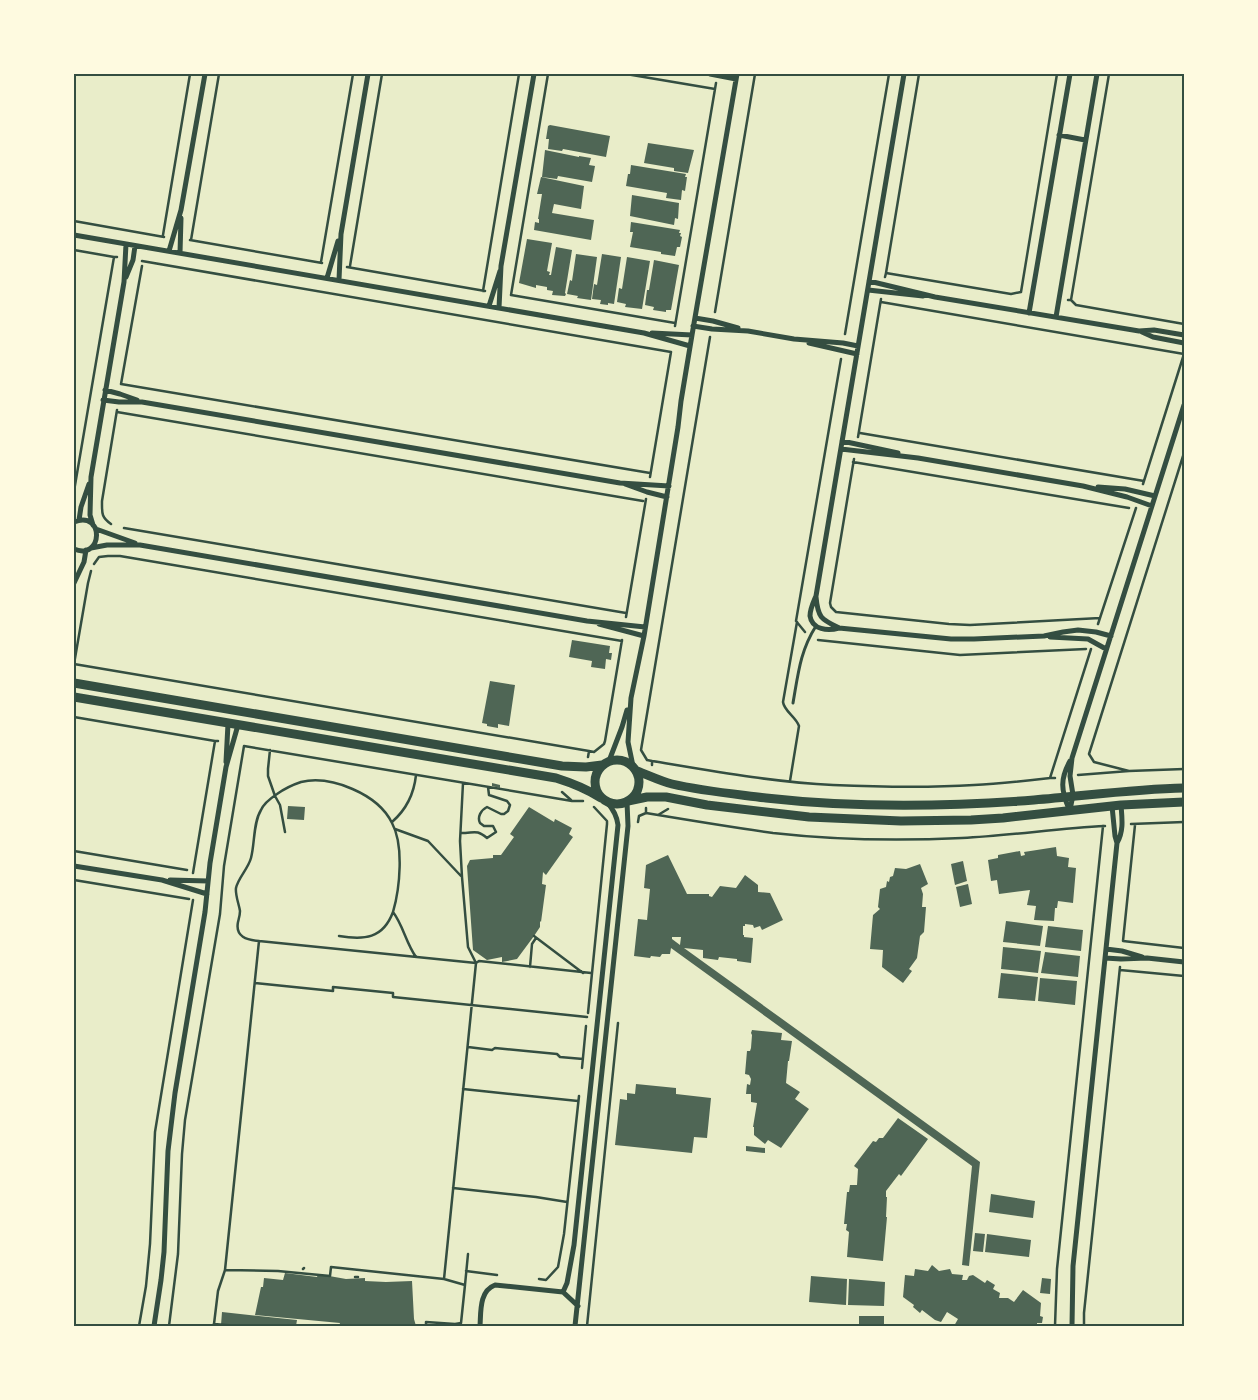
<svg xmlns="http://www.w3.org/2000/svg" width="1258" height="1400" font-family="Lato,sans-serif">
	<style>
		.building { fill: #4f6655; fill-rule: evenodd }
		.lines { fill: none; stroke-linecap: round; stroke-linejoin: round }
		.path { stroke: #344e41; stroke-width: 2.5 }
		.service { stroke: #344e41; stroke-width: 3 }
		.minor { stroke: #344e41; stroke-width: 5 }
		.tertiary { stroke: #344e41; stroke-width: 9 }
		.neatline { fill: none; stroke: #344e41; stroke-width: 2 }
	</style>
	<rect width="100%" height="100%" fill="#e9edc9"/>
	<path class="building" d="M550,125L610,136L606,157L563,149L562,151L548,149L549,139H546L548,126Z
		M648,143L694,150L688,173L674,171V168L644,163Z
		M545,150L579,157V156L591,158L589,165L595,166L592,182L558,176L557,179L542,177Z
		M631,165L686,174L685,177H687L685,191L682,190L681,200L666,198L667,193L626,186L628,174H630Z
		M541,177L584,186L581,209L554,204L552,213L594,220L591,240L534,230L535,222L539,223V219H538L542,194H537Z
		M632,195L679,203L678,219L675,218L674,225L630,216Z
		M631,222L680,230L679,233H681L680,236L682,237L680,247H677L675,256L661,254V252L630,247L633,232H630Z
		M527,239L552,243L547,271L550,272L549,275H551L556,247L572,250L565,293L566,294L565,296L552,295L553,291L547,290V287L536,285V288L519,283Z
		M576,254L597,257L591,300L577,298L578,296L567,294L570,280L572,281Z
		M602,254L621,257L614,304L608,303V305L600,304L601,300L592,299L594,284L597,285Z
		M627,257L650,261L642,309L625,307L626,304L617,302L619,288L622,289Z
		M654,260L679,265L671,310H666V312L653,310L654,307L645,305L647,290H649Z
		M572,640L610,646L609,653H612L611,660L606,659L605,669L591,667L592,661L569,657Z
		M490,681L515,685L509,726L498,724V728L487,726V724L482,723Z
		M492,783L500,785V788L492,786Z
		M288,806L305,807L304,820L287,819Z
		M529,807L554,822L555,819L572,828L569,834L573,837L546,875L543,872L542,884L546,885L541,922L540,921V927L534,936L517,959L502,962V957L487,960L473,950L467,866L470,860L493,858V855H501L514,837L510,834Z
		M1056,847L1057,856L1069,858L1068,867L1076,868L1073,903L1058,901L1057,908H1055L1054,921L1034,920L1036,906L1027,905L1030,890L999,894L997,880L991,881L988,860L998,858V855L1020,851L1021,856L1025,855L1024,852Z
		M668,855L687,894H709V896L712,897L720,886L736,888L745,875L758,885V892L770,893L783,920L762,930L760,926L754,928L753,925L745,924V926H743V935H744V937L753,938L751,963L737,961V959L719,957L718,960L703,958V950L684,948L980,1162L969,1266L962,1265L972,1166L671,948L670,954H662L660,957L651,956L650,958L634,956L638,919L647,920L650,889L644,888L646,865ZM672,937H681L680,945L672,939Z
		M963,861L967,881L955,885L951,864Z
		M920,864L928,884L921,888L923,894L922,907H926L924,932L920,936L917,958L909,969L912,971L903,983L882,967L883,950L870,949L873,915L880,909L878,907L880,889L886,887L887,881L889,882L890,877L893,876L895,868L906,869Z
		M968,884L972,904L960,907L956,887Z
		M1006,921L1043,926L1040,946L1003,942Z
		M1048,926L1083,930L1081,951L1045,947Z
		M1003,947L1041,951L1038,973L1001,969Z
		M1045,952L1080,956L1078,977L1041,973Z
		M1001,973L1038,977L1035,1001L998,998Z
		M1040,978L1077,981L1075,1005L1038,1001Z
		M752,1030L782,1033L781,1040L792,1041L789,1061H788L786,1083L800,1092L795,1099L809,1109L781,1148L768,1140L765,1144L754,1135V1127H753L757,1103L751,1102V1094H746L747,1084L750,1085L751,1079L749,1075L745,1074L747,1051H750L751,1048L752,1035L751,1033Z
		M636,1084L676,1088V1094L711,1098L707,1138L694,1137L692,1153L615,1145L620,1099L627,1100V1093L635,1094Z
		M898,1118L928,1139L901,1176L899,1174L886,1191V1197H887L886,1217H887L883,1261L847,1257L849,1232L846,1230L847,1224H844L847,1192H849L850,1185H857L858,1169L854,1166L873,1141L876,1142L879,1138H883Z
		M746,1146L765,1148V1153L746,1151Z
		M991,1194L1035,1201L1033,1218L989,1212Z
		M975,1233L985,1234L983,1252L973,1251Z
		M987,1234L1031,1240L1029,1257L985,1252Z
		M932,1265L939,1271L950,1269L952,1274L963,1275L962,1280H967L969,1276L973,1275L985,1283L987,1280L995,1285L993,1289L1000,1293L999,1298H1008L1014,1302L1023,1290L1041,1303L1040,1316L1043,1317L1042,1323H1037V1326H954L958,1319L947,1312L941,1322L935,1320L922,1310L920,1313L913,1307L914,1305L903,1297L905,1275L914,1276L915,1269L928,1271Z
		M285,1273L317,1277L318,1274L346,1279L365,1278V1281L386,1282L412,1281L414,1319L416,1326H339L340,1323L255,1315L261,1287H263L264,1278L283,1280Z
		M811,1276L847,1279L846,1305L809,1302Z
		M1042,1278L1051,1279L1050,1294L1040,1293Z
		M849,1279L885,1282L884,1306L848,1305Z
		M222,1312L297,1320L296,1326H235L221,1325Z
		M859,1316H884V1326H859Z"/>
	<g class="lines">
		<path class="path" d="M548,74L511,295L675,323
			M626,74L715,89
			M74,221L164,237
			M163,235L190,74
			M190,240L322,263
			M191,240L219,74
			M74,250L114,257
			M142,261L671,352
			M321,262L353,74
			M142,266L121,384L650,473
			M350,266L382,74
			M347,267L485,291
			M886,273L919,74
			M885,277L886,273L1011,294L1021,292
			M483,291L519,74
			M1021,292L1057,74
			M1068,300H1071L1076,305L1184,324
			M1071,300L1109,74
			M881,302L1184,354
			M715,312L755,74
			M675,326L716,83
			M845,334L889,74
			M117,412L643,501
			M860,433L1144,481
			M858,437L881,299
			M1184,453L1089,754L1094,762L1129,771L1184,769
			M854,459L830,603L831,607L836,612L949,624L970,625L1100,618
			M853,462L1129,508
			M650,477L671,352
			M1143,484L1184,354
			M74,491L114,257H117
			M111,524C101,517 102,513 102,501L117,410
			M124,528L626,613
			M94,564L99,557L108,556H120L622,641
			M626,617L646,499
			M1098,624L1136,508
			M805,632L796,621L841,359
			M818,640L960,655L1086,649
			M74,664L88,583L91,571
			M74,664L589,751L588,757
			M74,717L215,741
			M270,750L268,769V776L275,796L280,805L285,832
			M589,751L594,752L604,744L605,741L622,640
			M652,761C712,771 772,782 833,785C880,787 927,788 974,785C999,784 1024,781 1050,778
			M652,765V761L647,760L641,750L710,337
			M1078,775L1129,771
			M1055,778H1050L1091,649
			M790,781L799,726C796,717 784,711 783,702L797,622
			M562,792L571,800
			M646,808V813C688,820 730,827 773,833C835,840 900,841 962,838C1010,836 1058,828 1105,826
			M658,815L668,809
			M392,822C407,809 414,794 416,775
			M638,822L639,816L646,813
			M1131,824L1184,822
			M1135,825L1123,941L1184,948
			M395,829L428,841L461,876
			M461,833C475,833 476,829 487,838L496,832L493,826H484L480,823C477,817 481,810 487,807L501,814H504L508,811L510,805L507,801L489,795L488,787
			M74,851L187,870
			M193,873L215,741H218
			M74,880L189,899
			M339,936C364,940 383,939 393,912
			M534,936L583,973
			M416,957C406,943 403,925 393,912C400,888 404,845 392,823C378,794 331,775 301,782C292,785 284,789 277,794C271,798 264,803 261,810C253,823 255,843 251,858C248,869 238,878 236,888C235,895 239,904 240,911C240,915 239,918 238,922C235,937 247,940 259,941L476,963L479,961L591,973
			M530,967L532,944L536,938
			M1120,970L1184,976
			M255,983L333,991V987L393,993V997L587,1017
			M588,1013L607,824V821L594,807
			M468,1047L492,1050L495,1048L557,1054L560,1057L583,1059
			M582,1068L586,1026
			M463,1089L578,1101
			M453,1188L536,1197L567,1202
			M303,1269L304,1268
			M225,1270L259,941
			M466,1271L497,1275
			M355,1277H358
			M539,1279L546,1280L558,1267L564,1234L579,1096
			M465,1285L468,1254
			M214,1324L218,1291L225,1270L278,1271L330,1276L331,1267L444,1279
			M139,1326L146,1286L150,1244L155,1132L193,900
			M169,1326L178,1254L182,1154L185,1120L220,914L224,866L244,746L572,801H583
			M212,1326L214,1324L238,1326
			M426,1326V1322L455,1324
			M456,1326L455,1324L461,1323L465,1285L444,1279L476,963L468,947L462,877L460,841L463,783
			M587,1326L618,1023
			M1055,1326L1057,1269L1103,826
			M1084,1326V1313L1120,967"/>
		<path class="service" d="M793,703C798,675 800,651 816,626"/>
		<path class="minor" d="M710,74L736,79
			M904,74L816,596C813,603 810,609 810,616C812,630 828,631 839,628L951,639H974L1044,636L1063,632L1078,630L1096,632L1111,636
			M1059,135L1085,140
			M74,235L644,333L690,346
			M169,251L181,210L205,74
			M180,253L181,218
			M126,277L133,260L135,246
			M327,278L338,241
			M339,280L341,234L368,74
			M869,281L935,297L1139,331L1154,330L1184,335
			M868,290L923,296
			M489,306L500,271
			M499,308L501,266L534,74
			M1029,313L1070,74
			M1056,317L1097,74
			M695,318L713,321L738,328
			M693,326L712,329L748,331L794,339L843,343L858,346
			M1142,332L1153,337L1184,343
			M652,333L692,335
			M809,343L857,354
			M105,390L120,394L137,400
			M103,400L119,402H142L620,483L669,486
			M842,441L898,453
			M841,449L918,458L1083,486L1127,497L1152,506
			M625,484L647,492L667,497
			M1098,487L1125,489L1155,496
			M79,520L81,507L89,484
			M74,522C105,510 103,561 74,549
			M93,525L90,515L91,477L124,282L126,244
			M96,529L135,543
			M91,548L107,545H140L587,621L645,627
			M74,583L84,562L86,550
			M816,597C818,618 821,619 839,628
			M599,624L644,636
			M1050,637L1088,639L1106,649
			M609,761L622,727L627,710
			M226,762L228,724
			M633,766L628,742L631,698L644,636L678,427L681,401L692,335L737,74
			M1069,809C1061,790 1060,779 1070,761
			M1070,810L1073,795L1070,776L1072,758L1184,405
			M1117,843C1124,831 1122,818 1121,805
			M74,866L162,880L207,894
			M170,880L208,881
			M1106,949L1122,951L1142,957
			M1105,958L1121,959L1147,958L1184,962
			M563,1292L567,1283L574,1245L618,825C617,816 613,809 607,802
			M154,1326L161,1280L164,1252L168,1151L175,1093L205,912L210,863L226,767L238,725
			M480,1326C481,1312 479,1291 495,1285L563,1292L578,1306
			M575,1326L628,826L627,802
			M1072,1326L1073,1266L1117,843L1115,836L1112,806"/>
		<path class="tertiary" d="M74,683L562,766L586,767L602,765
			M74,697L556,778C572,783 587,789 601,798
			M595 782a22 22 0 1 1 44 0a22 22 0 1 1-44 0Z
			M637,771C648,775 660,781 672,784C702,791 735,794 766,798C855,808 944,807 1034,800C1084,796 1134,789 1184,788
			M628,801L647,797H666L707,805L809,817L901,821L971,820L1003,818L1121,805L1184,802"/>
	</g>
	<rect width="1258" height="1400" fill="none" stroke="#fefae0" stroke-width="150"/>
	<rect x="75" y="75" width="1108" height="1250" class="neatline"/>
</svg>
